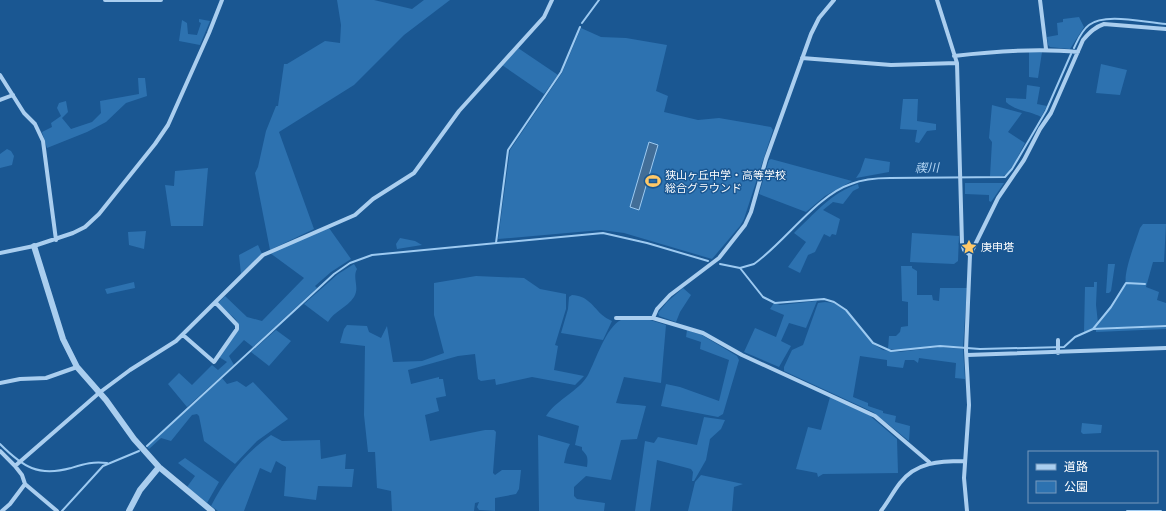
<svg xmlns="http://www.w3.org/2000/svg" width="1166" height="511" font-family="'Space Grotesk','Noto Sans JP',sans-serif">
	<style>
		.green { fill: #2d72b0 }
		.water { fill: #426e98; stroke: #9dcaf1 }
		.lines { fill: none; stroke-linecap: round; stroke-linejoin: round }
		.stream { stroke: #9dcaf1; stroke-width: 2 }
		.minor { stroke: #aaceef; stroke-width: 4 }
		.tertiary { stroke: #aaceef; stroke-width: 6 }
		.labels { text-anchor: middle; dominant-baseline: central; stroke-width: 3; stroke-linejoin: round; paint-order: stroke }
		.poi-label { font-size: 11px; fill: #fff; stroke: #1a5792; text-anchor: start }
		.water-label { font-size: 12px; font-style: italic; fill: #b6d8f6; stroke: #1a5792 }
	</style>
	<rect width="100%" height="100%" fill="#1a5792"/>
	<path class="green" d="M337,0H374L412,9L424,0H450L404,35L354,85L279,132L314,229L270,250L255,173L258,167L266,131L276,106H278L284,64H287L325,41L340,43L341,25Z
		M1079,17L1084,27L1070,49L1050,47L1048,45L1047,37L1058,35L1057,23L1063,22V19Z
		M199,19L210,21L200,45L179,41L182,20L187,23L188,34L197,35L201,23L199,22Z
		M581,28L601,37L626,38L667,45L656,91L668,96L664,112L698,120L719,118L771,127L773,130L744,219L740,226L712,259L624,233L601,230L498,239L510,150L562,73Z
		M518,48L558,75L544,94L502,65Z
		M1029,52H1042L1038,78L1029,77Z
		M1101,64L1127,70L1120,95L1096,93Z
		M138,78H145L147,96L126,103L106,122L87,132L47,148L42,132L52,127L51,123L61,116L57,108L59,103L66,101L68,112L62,118L71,129L92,122L101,113L100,101L139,94Z
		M1027,85L1040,87L1037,104L1047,106L1041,117C1031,111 1015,111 1006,102V98L1026,99Z
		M903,99H918L917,121L936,124V130L927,131L919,143L915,142L917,130L900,129Z
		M992,105L1022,113L1008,132L1025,143C1021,150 1011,173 1003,176C999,177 994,176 990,176L992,142L989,138Z
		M7,149L11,151L14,156L12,165L0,168V154Z
		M865,158L890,162L889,172L856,178L860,172Z
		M771,159L852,181L825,196L806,212L759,194L769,160Z
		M208,168L203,226H171L165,185L174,186L175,171Z
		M965,183H1004L991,202L989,201V195L965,194Z
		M858,184L859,188L853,191L843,204L833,202L823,210L840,219L836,235L832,234L830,237L824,234L815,252L808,255L800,273L788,267L806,242L794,233C813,215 832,192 858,184Z
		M1143,224H1166L1164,262H1153L1146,287L1159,292L1157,300L1166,303V325L1092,329L1084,332L1085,287H1094V282H1097L1096,305L1098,323L1126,284C1123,272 1136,241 1140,228Z
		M329,228L351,259L331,272L315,286L317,288L253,347L244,340L229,356L234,365L187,407L168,384L179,373L192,385L212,365L218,370L227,362L219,357L239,329C240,316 222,313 219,302L225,296L247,317L262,321L304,278L270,253Z
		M146,231L144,249L129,245L128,232Z
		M912,233L959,236L958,261L954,264L910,262Z
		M400,238L415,241L422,245L397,249L396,244Z
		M258,245L262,254L241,274L239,255Z
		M354,264L357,269C352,278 360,287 354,297C347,308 334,311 328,322L304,304L338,274Z
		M1108,264H1115L1111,291L1109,293H1106Z
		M901,266H912V268L917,271V295H932L933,300L939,301L940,288H967L963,347L940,346L908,350L888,349L889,336H896L900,332L901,327L908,326V302L902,301Z
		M476,276L524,278L540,289L566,294V309L555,345L558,346L554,370L584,376L575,385L532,377L496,385L495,379L481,381L478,379L475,354L458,356L408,370L411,384L439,377V379H443L446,396L436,398L439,411L425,415L430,441L485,430H494L496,432L493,473L495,475L502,470H521L519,489L516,494L495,498V511L479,510L477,507L479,502L475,503L474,511H392L391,491L377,488L375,452H368L364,415L365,346L340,343L344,329L347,325L367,326L369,332L381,338L387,326L393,362L422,361L444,353L434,315V283Z
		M134,282L135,288L107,294L105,289Z
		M683,288L691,295L680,312L676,322L659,316L658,313L667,302Z
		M572,295C587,296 591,304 601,314C604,317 608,319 612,321L603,340L561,333L568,309L569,297Z
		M817,301L806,328L789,323L781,341L791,346L779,367L744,352L755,328L776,337L784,315L770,309L774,303L780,305Z
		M825,302L834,303L847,311L873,344L883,350L899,352L940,347L963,349L965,379L955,378L956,363L919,358L918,363L914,360H905L903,368L887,366V360L860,356L853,397L868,403V406L883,411V413L896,416L895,422L910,426L909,441L873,412L784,371V367L792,350L803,345L818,303Z
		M621,320H650L666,325L661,383L624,377L616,403C626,405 635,404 646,406L637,439L621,440L611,480L586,476L574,487V496L577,499L605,503L604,511H539L538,435L570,444L567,450L564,463L587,467C588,458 588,456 582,450V447L575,445L579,426L546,416C557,399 578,392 588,375C596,360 606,327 621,320Z
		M1166,327V329L1096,332V330Z
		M276,330L291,341L269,366L251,352Z
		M687,330L702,335L737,356L739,360L723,414L718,417L661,406L666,384L680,387L719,401L729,360L700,349L701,342L686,337Z
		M222,378L227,384L237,381L246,387L253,382L288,419L257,441L235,464L204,441L199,416L197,414L192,415L171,441L161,438L149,449L147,447Z
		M830,397L869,415L897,439L898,473L823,474L818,477L817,473L796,469L808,427L821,430Z
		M704,417L725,420L721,429L710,439L706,460L694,481H692L693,472L691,469L657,460L650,511H635L645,441L654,443L658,437L697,445Z
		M1082,423L1102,425L1101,433L1083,434L1081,432Z
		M271,435L282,441L320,440L321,459L346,454L345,469H354L352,487L318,486L316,500L284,496L286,467L276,461L271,473L260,468L244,511H218L211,506C226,477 245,453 271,435Z
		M185,458L219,482L207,503L187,487L195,476L178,463Z
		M701,475L743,484L734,487L732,511H688L695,482Z"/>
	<path class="water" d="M649,142L658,145L639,210L630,207Z"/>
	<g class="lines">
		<path class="stream" d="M582,23L599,0
			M1074,48C1078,40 1081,31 1089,25C1105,12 1146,23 1166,24
			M496,243L508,150L561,72L580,27
			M720,264L740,268L754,264C784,243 817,195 851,184C863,179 877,178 890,178L1005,177L1012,169L1046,111L1071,54
			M740,268L763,297L775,303L824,299L834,302L846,310L873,343L891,351L940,346L980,349L1064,347L1075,337L1093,329L1166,326
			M1093,329L1111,307L1126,283L1145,284
			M0,444C23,467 38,477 71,468C84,464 93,461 107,463
			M147,446L334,274L350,263L372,255L603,233L647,243L708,261
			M62,511L103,466L139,451
			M1127,511H1161"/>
		<path class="minor" d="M105,0H161
			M937,0L957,63L962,243L964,250L970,255L966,350L969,405L964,478L967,511
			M1040,0L1046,49
			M954,56C996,51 1036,48 1078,52
			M802,58L891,65L957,63
			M0,75L24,113L35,124L43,141L56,240
			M0,100L13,95
			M0,253L34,246L73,233L85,227L99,214L155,144L168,125L209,33L222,0
			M970,255L998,198L1024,160L1040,129L1051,113L1083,40C1090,32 1095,27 1104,24L1166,29
			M616,318H653L703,333L742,355L875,416L929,462
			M653,318L657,309L670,295L719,258L745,225L751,212L766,159L811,34L819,18L834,0
			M183,335L214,362L237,329V325L216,303
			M1058,353V340
			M967,355L1166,348
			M0,383L20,379L46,378L77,367
			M0,451L15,466
			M2,511L10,504L25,484
			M57,511L25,484L22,475L15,466L99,393L130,370L176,341L263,255L355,215L373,199L414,173L459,111L544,17L552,0
			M881,511C888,502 893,492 900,483C916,462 940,461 964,461"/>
		<path class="tertiary" d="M34,246L63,339L77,367L106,400L134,439L159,467L212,511
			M129,511L140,490L159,467"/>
	</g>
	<defs>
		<symbol id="stadium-bare" viewBox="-9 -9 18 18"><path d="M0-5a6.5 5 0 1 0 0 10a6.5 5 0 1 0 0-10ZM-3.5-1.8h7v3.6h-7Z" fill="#ffc968" stroke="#1a5792" stroke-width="2.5" paint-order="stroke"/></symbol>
		<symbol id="sight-bare" viewBox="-9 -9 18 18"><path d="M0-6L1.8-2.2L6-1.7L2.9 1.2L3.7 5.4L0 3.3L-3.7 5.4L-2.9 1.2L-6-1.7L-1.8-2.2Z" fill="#ffc968" stroke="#1a5792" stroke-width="2.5" paint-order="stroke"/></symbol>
	</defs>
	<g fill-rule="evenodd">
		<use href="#stadium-bare" x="642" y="170" width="22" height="22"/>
		<use href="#sight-bare" x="958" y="236" width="22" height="22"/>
	</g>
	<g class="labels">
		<g class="poi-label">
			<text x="665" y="175">狭山ヶ丘中学・高等学校<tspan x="665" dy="13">総合グラウンド</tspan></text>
			<text x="981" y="247">庚申塔</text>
		</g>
		<g class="water-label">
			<text transform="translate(927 168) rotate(-1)">禊川</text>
		</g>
	</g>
	<rect x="1028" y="451" width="130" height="52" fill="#1a5792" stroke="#769abe"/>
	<rect x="1036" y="464" width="20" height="6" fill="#aaceef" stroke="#769abe"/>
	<text x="1064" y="471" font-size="12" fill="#ffffff">道路</text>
	<rect x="1036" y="481" width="20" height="12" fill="#2d72b0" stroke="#769abe"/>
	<text x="1064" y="491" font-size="12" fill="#ffffff">公園</text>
</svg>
